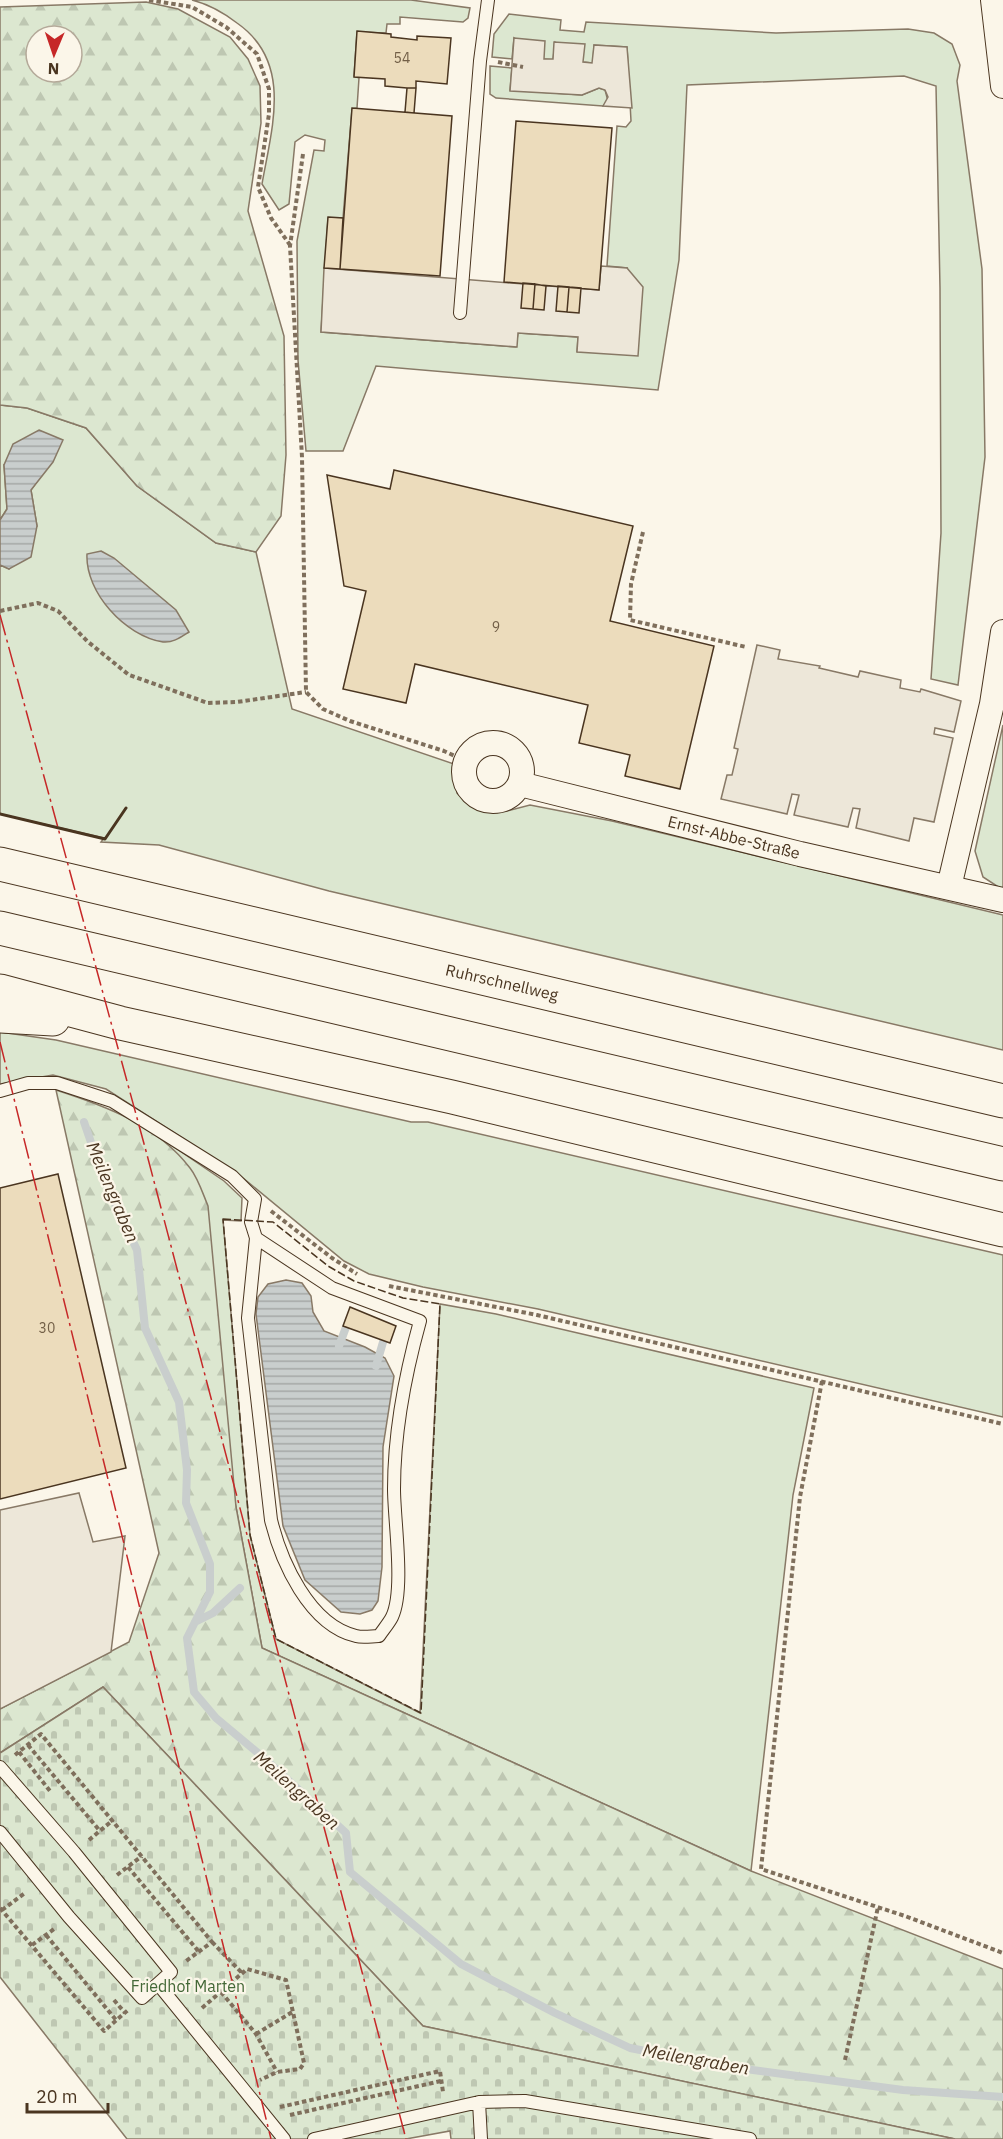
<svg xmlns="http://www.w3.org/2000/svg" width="1003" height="2139" font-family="'IBM Plex Sans',sans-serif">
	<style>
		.green { fill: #dce7d0; stroke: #887966; stroke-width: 1.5 }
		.forest { fill: url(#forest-firs); stroke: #887966; stroke-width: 1.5; fill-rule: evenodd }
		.cemetery { fill: url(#cemetery-stones); stroke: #887966; stroke-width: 1.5 }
		.parking { fill: #ede7d9; stroke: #887966; stroke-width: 1.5 }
		.water { fill: url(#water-rules); stroke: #887966; stroke-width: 1.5 }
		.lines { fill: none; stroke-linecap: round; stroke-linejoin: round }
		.stream { stroke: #c9cecd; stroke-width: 8 }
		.building { fill: #ecdcbc; stroke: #4a3520; stroke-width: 1.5 }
		.service-casing { stroke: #4a3520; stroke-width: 14 }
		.minor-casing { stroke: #4a3520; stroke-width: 26 }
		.motorway-casing { stroke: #4a3520; stroke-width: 35 }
		.path { stroke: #7f6f5c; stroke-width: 4; stroke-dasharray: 4.5 3; stroke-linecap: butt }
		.service { stroke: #fbf6e9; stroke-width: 12 }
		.minor { stroke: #fbf6e9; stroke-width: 24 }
		.motorway { stroke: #fbf6e9; stroke-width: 33 }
		.fence { stroke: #4a3520; stroke-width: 1.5; stroke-dasharray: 8 3; stroke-linecap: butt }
		.wall { stroke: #4a3520; stroke-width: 3 }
		.power { stroke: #c62828; stroke-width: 1.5; stroke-dasharray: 21 4.5 3 4.5; stroke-linecap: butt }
		.labels { text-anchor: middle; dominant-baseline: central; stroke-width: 4.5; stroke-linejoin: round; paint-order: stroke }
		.number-label { font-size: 14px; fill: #725f47 }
		.street-label { font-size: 16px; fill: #4a3520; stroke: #fbf6e9 }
		.park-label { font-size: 16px; fill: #436837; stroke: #fbf6e9 }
		.water-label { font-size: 18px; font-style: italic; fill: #4a3520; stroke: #fbf6e9 }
	</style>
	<defs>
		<pattern id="forest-firs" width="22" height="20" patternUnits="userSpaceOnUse" patternTransform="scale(1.5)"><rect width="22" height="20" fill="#dce7d0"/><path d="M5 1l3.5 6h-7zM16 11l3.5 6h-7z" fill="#bec7b2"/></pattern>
		<pattern id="cemetery-stones" width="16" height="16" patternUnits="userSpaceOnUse" patternTransform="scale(1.5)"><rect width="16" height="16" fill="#dce7d0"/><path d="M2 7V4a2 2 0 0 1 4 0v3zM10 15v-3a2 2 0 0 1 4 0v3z" fill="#bec7b2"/></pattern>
		<pattern id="water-rules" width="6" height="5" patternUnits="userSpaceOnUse" patternTransform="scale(1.5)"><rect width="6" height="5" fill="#c9cecd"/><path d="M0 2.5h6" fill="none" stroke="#a5a8a6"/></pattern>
	</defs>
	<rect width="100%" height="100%" fill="#fbf6e9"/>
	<path class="green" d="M192,0H411L470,8L468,18L463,22L400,17V24H387L386,33L357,32L354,76L359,78L357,108L352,109L343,218H328L321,332L516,347L518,333L578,337L577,352L627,268L607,266L617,126L626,127L631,121L627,47L594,45L593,63L583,62L555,42L553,60L543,59L514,38L512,59L492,57L494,34L509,14L561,20L560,30L584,32L586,22L776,33L908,29L934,33L952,44L960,65L957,81L982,269L985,457L958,685L931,679L941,533L940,288L936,86L904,76L687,85L679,260L658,390L376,366L343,451H306L298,360L297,241L314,150L324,151L325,140L305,135L295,142L289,204L279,210L262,184C272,127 293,62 237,23C224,13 208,4 192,0Z
		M490,66L512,68L510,90L582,95L599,88L605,90L608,101L603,106L496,98L490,94Z
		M0,405L27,408L86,428L137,486L216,543L256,552L292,709L454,764L457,793L473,806L507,811L530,805L612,821L1003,915V1050L329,891L159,845L101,842L104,838L0,814V565L9,569L37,526L31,490L40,477L4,465L7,509L0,520Z
		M1003,725V890L983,877L975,851Z
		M0,1032L56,1040L411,1122H428L1003,1255V1417L538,1309L423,1287L369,1274L344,1261L237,1173L106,1089L53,1075L0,1084Z
		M149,1130L224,1181L242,1198L241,1221L223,1220L250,1535L276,1639L420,1713L440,1304L496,1314L814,1388L793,1495L751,1871L262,1648L236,1507Z"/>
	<path class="forest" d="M146,2L178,9L230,37L248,59L260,86L261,123L248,211L284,336L286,455L281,516L256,552L216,543L137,486L86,428L27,408L0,405V7ZM36,36H72V72H36Z
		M56,1090C106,1106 157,1125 190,1168C198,1178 203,1194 208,1206L236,1507L262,1648L751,1871L1003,1969V2139H955L423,2026L103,1687L0,1753V1709L129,1642L159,1553Z"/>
	<path class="cemetery" d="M103,1687L423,2026L955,2139H451L450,2131L406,2139H127L0,1977V1753Z"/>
	<path class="parking" d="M514,38L545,41L544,59H553L554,42L585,44L583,62L592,63L594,45L627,47L632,108L603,106L608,97L605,90L599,88L582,95L510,91Z
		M601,266L627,268L643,287L638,356L577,352L578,337L518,333L517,347L321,332L324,268L599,290Z
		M757,645L780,650L778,659L820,666L819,668L858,677L860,671L901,680L900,688L920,692L921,689L961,701L954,732L935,728L934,734L953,738L934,822L914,818L909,841L856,828L860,809L853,808L848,827L794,815L799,795L792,794L787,814L721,799L727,775H732L738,749L734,748Z
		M79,1493L93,1542L125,1536L111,1652L0,1709V1510Z"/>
	<path class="water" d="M39,430L63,440L53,462L31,490L37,526L31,557L9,569L0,565V520L7,509L4,465L13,444Z
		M101,551L114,558L176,610L189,632C181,637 173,643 163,642C125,636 85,592 87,554Z
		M286,1280L302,1283L311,1296L313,1312L324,1331L365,1347L385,1358L394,1376L383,1447L382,1567L378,1601L372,1610L360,1614L341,1612L305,1580L283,1526L256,1314L258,1297L268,1284Z"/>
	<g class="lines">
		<path class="stream" d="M84,1122L105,1183L137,1250L145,1328L179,1402L187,1470L186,1503L210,1564V1592L187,1638L194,1692L216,1718L264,1758L346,1833L350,1872L461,1964L555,2013L630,2048L723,2066L903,2090L1003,2097
			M339,1346L349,1319
			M376,1366L386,1332
			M195,1622L213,1613L240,1588"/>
	</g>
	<path class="building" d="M357,31L391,34V37L417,40V36L451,38L447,84L416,81V88H407L385,86V79L354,77Z
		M407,88H416L414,113L405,112Z
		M352,108L452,116L440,276L340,269Z
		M516,121L612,128L599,290L504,282Z
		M328,217L343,218L340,269L324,268Z
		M523,283L535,284L533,309L521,308Z
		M535,284L546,286L544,310L533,309Z
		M558,286L569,287L567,312L556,311Z
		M569,287L581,288L579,313L567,312Z
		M394,470L633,526L610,621L714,646L680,789L625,776L630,755L579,743L588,705L415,664L406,703L343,689L366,591L344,586L327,475L390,489Z
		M58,1174L126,1468L0,1499V1188Z
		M350,1307L396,1326L390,1343L343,1326Z"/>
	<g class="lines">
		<defs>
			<path id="service" d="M460,313L480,61L488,0
				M0,1091L28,1083H57L112,1101L232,1176L255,1199L251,1222L256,1238L248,1318L271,1520C281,1561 309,1625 356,1636C363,1638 372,1636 379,1636C383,1630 389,1623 392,1617C405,1590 394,1520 394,1489C394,1433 405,1375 420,1321L332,1288L256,1238
				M0,1767L74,1852L171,1972L142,1998L69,1917L0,1832
				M158,1984L284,2139
				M479,2102L481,2139
				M314,2139L479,2102L525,2101L750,2139"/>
			<path id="minor" d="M993,0L1003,86
				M464 772a29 29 0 1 1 58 0a29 29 0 1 1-58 0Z
				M520,784L800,854L1003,900
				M949,887L992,704L1003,632"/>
			<path id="motorway" d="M0,864L1003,1101
				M0,928L1003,1164
				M0,991L120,1023L452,1097L1003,1230
				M0,1016L53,1019"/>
		</defs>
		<use href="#service" class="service-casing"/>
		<use href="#minor" class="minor-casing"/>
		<use href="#motorway" class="motorway-casing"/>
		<path class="path" d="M149,0L192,7L226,27L257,54L269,89V114L258,187L271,218L290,245
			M498,62L523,67
			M303,154L290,246L302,457L306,692L323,709L350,721L444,751L466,761
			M643,532L631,584L630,620L746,647
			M0,611L38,603L58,611L87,641L129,675L208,703L237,702L306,692
			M271,1211L332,1258L357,1274
			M389,1286L537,1315L1003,1424
			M822,1381L800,1497L761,1869L905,1916L1003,1953
			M28,1745L100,1831
			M19,1752L50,1791
			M15,1755L41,1734L212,1942L186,1961
			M89,1840L113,1820
			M128,1867L199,1952
			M117,1875L142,1856
			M0,1908L104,2031L128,2010
			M2,1910L25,1893
			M46,1935L116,2020
			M212,1942L242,1973
			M32,1945L54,1929
			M221,1992L256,2034L277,2072
			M114,2000L125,2013
			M202,2008L247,1969L286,1980L304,2063L300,2069L277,2072L260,2080
			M256,2034L294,2011
			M845,2060L878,1907
			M280,2107L440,2071L443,2092
			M290,2115L441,2081"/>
		<use href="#service" class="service"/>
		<use href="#minor" class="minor"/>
		<use href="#motorway" class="motorway"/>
		<path class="fence" d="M223,1219L273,1222L328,1266L354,1281L403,1298L440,1304L421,1713L276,1639L250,1535Z"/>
		<path class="wall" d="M0,814L105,839L126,808"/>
		<path class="power" d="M0,615L146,1151L406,2139
			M0,1042L271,2139"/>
	</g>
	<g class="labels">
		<g class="number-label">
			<text x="402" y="58">54</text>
			<text x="496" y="627">9</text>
			<text x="47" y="1328">30</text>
		</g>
		<g class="street-label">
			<text transform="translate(734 837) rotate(14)">Ernst-Abbe-Straße</text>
			<text transform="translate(502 982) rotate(13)">Ruhrschnellweg</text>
		</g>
		<g class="park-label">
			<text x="188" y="1986">Friedhof Marten</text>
		</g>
		<g class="water-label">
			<text transform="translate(113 1192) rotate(67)">Meilengraben</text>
			<text transform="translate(297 1790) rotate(42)">Meilengraben</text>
			<text transform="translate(696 2059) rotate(10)">Meilengraben</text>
		</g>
	</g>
	<g transform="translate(54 54) rotate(182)"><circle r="28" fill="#fbf6e9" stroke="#b4a999" stroke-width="1.5"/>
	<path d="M0-4.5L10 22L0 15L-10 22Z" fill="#c62828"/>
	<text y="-9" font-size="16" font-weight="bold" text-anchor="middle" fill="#4a3520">N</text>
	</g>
	<path d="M27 2103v9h81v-9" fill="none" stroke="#4a3520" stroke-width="3"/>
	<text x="36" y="2103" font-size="18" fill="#4a3520" stroke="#fbf6e9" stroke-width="4.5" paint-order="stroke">20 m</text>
</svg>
